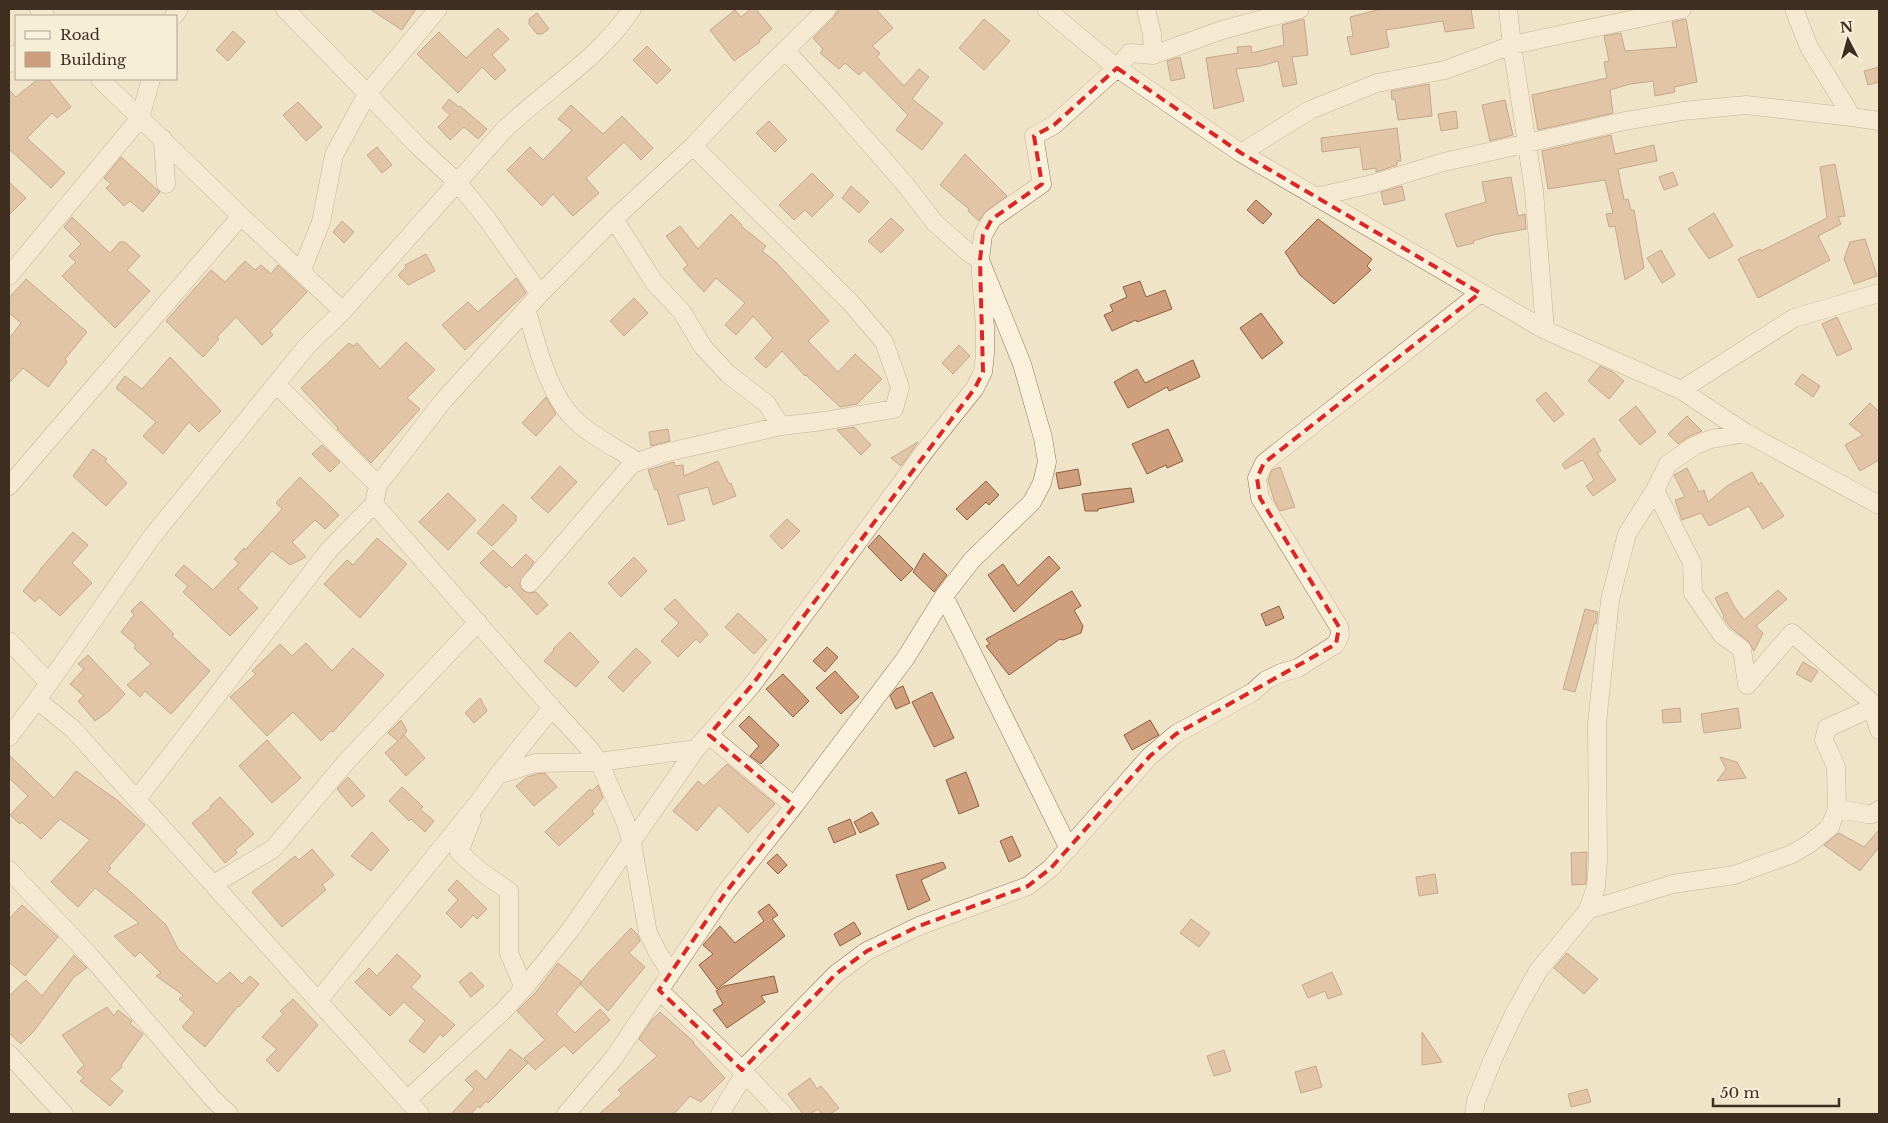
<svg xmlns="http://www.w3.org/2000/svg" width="1888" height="1123" font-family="'Libre Baskerville',serif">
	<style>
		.building { fill: #cf9f7d; stroke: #8d5f41 }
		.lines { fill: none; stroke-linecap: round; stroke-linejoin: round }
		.street-casing { stroke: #8d765c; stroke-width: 19 }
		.street { stroke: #faf1dc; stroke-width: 18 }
		.marked { fill: none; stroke: #d62828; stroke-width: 4; stroke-dasharray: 10 6; stroke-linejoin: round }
	</style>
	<rect width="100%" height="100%" fill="#f0e4c8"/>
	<path class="building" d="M370,9H416L402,30Z
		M751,9H756L772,29L759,40L760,42L734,61L710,30L735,10L741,17Z
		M839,9H876L893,28L872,46L880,53L877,57L904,86L919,69L929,77L912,99L943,123L922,150L896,130L908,115L864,70L859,75L845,63L839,69L820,53L823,49L813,38L834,17Z
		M1381,9H1471L1474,28L1445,32L1443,21L1386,30L1389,47L1351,55L1347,37L1353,36L1350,17Z
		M537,13L549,29L542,34H537L529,24V19Z
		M984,19L1010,41L984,70L959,48Z
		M1304,19L1308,55L1292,57L1297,84L1283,87L1278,61L1261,66L1236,69L1244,101L1214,109L1206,58L1238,53L1237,47L1251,46L1252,53L1284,45L1282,25Z
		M1686,19L1697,82L1674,87L1675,92L1655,96L1653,81L1630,84L1610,90L1613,113L1538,130L1532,95L1607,78L1604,62L1609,61L1604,36L1621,33L1625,51L1677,47L1672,22Z
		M498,28L509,39L492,55L506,70L495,80L482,67L458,93L417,54L439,32L466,58Z
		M233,31L245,42L228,61L216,50Z
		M647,46L671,70L657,84L633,60Z
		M1180,57L1185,78L1171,81L1167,61Z
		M1879,67V82L1868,85L1864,71Z
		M38,79H48L71,107L57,118L52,113L27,138L65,173L51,188L9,149V90L16,97Z
		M1429,84L1432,116L1398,120L1395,99L1392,100L1391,91Z
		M449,99L459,107L460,106L487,129L478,139L464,127L450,140L438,127L450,115L442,108Z
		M1505,100L1513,135L1490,141L1482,105Z
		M298,102L322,127L306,141L283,115Z
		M571,105L603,134L622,116L653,148L641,160L624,142L586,178L599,193L573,216L553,194L542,206L507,170L530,147L543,160L572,130L558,119Z
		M1456,111L1458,128L1441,131L1438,114Z
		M769,121L787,140L775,152L756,133Z
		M1397,128L1401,161H1397V165L1376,172V168L1363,170L1360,147L1322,152L1321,138Z
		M1611,135L1615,154L1654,145L1657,161L1618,169L1624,200L1628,199L1631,210H1634L1644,268L1625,280L1615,226L1609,227L1606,214L1613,213L1605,180L1548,189L1542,151Z
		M377,147L392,165L382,173L367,155Z
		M965,154L1007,196L986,211L979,221L968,211L969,209L940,185Z
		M121,157L160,192L143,212L130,201L124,206L106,188L111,184L104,178Z
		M1835,164L1845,216L1838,217L1841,224L1818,236L1830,260L1758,298L1738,259L1760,249L1761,251L1827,218L1820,167Z
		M1673,172L1678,185L1664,190L1659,177Z
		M812,173L834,195L812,217L805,210L794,220L779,205Z
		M1511,177L1518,216L1525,214L1526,229L1493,235L1473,241L1474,243L1457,247L1445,214L1486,202L1482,182Z
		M9,182L26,198L9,215Z
		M851,186L869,202L859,213L842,198Z
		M1402,186L1405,200L1384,205L1381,192Z
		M1256,200L1272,214L1263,224L1247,210Z
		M1714,213L1733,246L1709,259L1688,229Z
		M731,214L742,225L741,226L766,246L762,251L776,262L829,321L808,341L838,372L855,354L882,379L857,404L840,407L806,375L805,376L782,351L766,368L755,358L773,338L753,316L736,335L725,325L745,303L716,278L704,292L683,269L688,265L666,236L680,226L698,249Z
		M72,217L110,253L120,242H125L140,256L127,270L150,291L115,328L62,276L76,262L69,256L81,244L64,227Z
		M891,218L904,230L881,253L868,241Z
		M1318,219L1372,259L1367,266L1371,270L1334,304L1300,275L1285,252Z
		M342,221L354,232L344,243L333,232Z
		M1865,239L1877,276L1854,284L1844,259L1850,242Z
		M1661,250L1675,275L1662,283L1647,258Z
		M426,254L435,271L408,285L398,275L406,267L405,265Z
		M245,261L255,270L261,265L271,274L278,265L307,292L270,331L273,335L262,345L236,317L217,337L219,339L203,357L166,321L211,270L225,282Z
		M516,278L526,293L465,350L442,325L468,302L478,312Z
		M26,279L87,332L65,359L67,362L48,387L23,368L9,383V339L21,323L9,313V298Z
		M1140,281L1146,297L1165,290L1172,309L1137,322L1136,320L1112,331L1104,315L1113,311L1110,305L1127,297L1123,287Z
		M634,298L648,313L624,336L610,321Z
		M1261,313L1283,343L1262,359L1240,328Z
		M1837,317L1852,349L1837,356L1822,324Z
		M406,342L435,370L407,398L420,409L371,463L337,429L338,428L301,388L349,343L353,346L357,343L380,369Z
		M959,345L970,356L953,374L942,363Z
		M170,357L221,411L199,432L189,422L163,454L143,436L156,422L116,388L125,376L142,389Z
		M1193,360L1200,377L1169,391L1167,387L1128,408L1114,382L1137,369L1145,383Z
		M1600,366L1613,372L1624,381L1609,399L1588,381Z
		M1802,374L1820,386L1813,397L1795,384Z
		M1546,392L1564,414L1554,422L1536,400Z
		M546,397L556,414L536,436L522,423Z
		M1870,403L1879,412V460L1860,471L1845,445L1863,435L1849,424Z
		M1636,406L1656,432L1640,445L1619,420Z
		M1687,416L1702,431L1690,436L1678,444L1668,434Z
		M854,427L871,445L861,455L837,430Z
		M668,429L670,441L651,446L649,432Z
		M1168,429L1183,461L1167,468L1166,465L1147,474L1132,444Z
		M1594,438L1601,451L1597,453L1616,480L1593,496L1586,486L1594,480L1583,460L1565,469L1562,464Z
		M918,442L901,466L891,458Z
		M322,445L340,462L330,472L312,454Z
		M93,449L107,459L105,461L127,483L106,506L73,476Z
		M718,461L729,484L731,483L736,496L713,505L708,487L678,495L685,520L668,525L657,489L655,490L648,470L674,462L675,466L683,465L684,476Z
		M560,466L577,482L548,513L531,498Z
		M1280,467L1295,507L1280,511L1274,500L1268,480L1272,470Z
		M1687,468L1699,492L1704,490L1708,502L1727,486L1752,472L1759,485L1761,482L1784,516L1763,529L1749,506L1709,526L1701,513L1682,520L1675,500L1685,497L1674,475Z
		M1078,469L1081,485L1059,489L1056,473Z
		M300,477L339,515L325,529L315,520L292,542L306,557L290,565L272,551L238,589L258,608L230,636L183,592L188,586L175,575L184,565L213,590L239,563L234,559L244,548L245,550L282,509L276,503Z
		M986,481L999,495L989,505L986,502L967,520L956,509Z
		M1131,488L1134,502L1098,509V511H1085L1082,494Z
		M448,493L476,520L448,550L419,522Z
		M503,504L516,516V521L492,546L477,533Z
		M787,519L800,531L782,549L770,536Z
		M73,532L88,545L72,563L92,583L60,616L39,597L35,602L23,591L39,572L41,568Z
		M879,535L913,569L901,581L868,547Z
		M377,538L407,564L360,618L324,584L347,560L353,565Z
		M493,550L512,568L526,554L534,562L520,582V587L524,591L529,593L536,592L548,605L537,615L509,585L506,588L480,563Z
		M924,553L947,575L934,592L913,572Z
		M1049,556L1060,568L1014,612L988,575L1003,564L1018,586Z
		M634,557L647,571L621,597L608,583Z
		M1778,590L1787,599L1756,626L1763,633L1754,651L1748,641L1730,627L1723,617L1724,616L1715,598L1727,592L1734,606L1744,620Z
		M1072,591L1081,606L1074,610L1083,626L1081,633L1063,640L1060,639L1009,675L986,646L990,644L986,639Z
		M675,599L708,634L700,643L696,639L678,657L661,641L679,623L664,609Z
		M141,601L174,634L172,636L210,671L171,714L145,691L140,697L127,685L151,664L134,648L136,645L121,632L134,615L131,611Z
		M1279,606L1284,618L1266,626L1261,614Z
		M1585,609L1598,612L1596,624H1594L1575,692L1563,689Z
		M738,613L767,640L754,654L725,627Z
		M570,632L599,662L576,687L544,661L554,650L553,649Z
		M306,643L332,671L353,648L384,675L333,732L331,731L321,741L293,712L267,736L230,697L256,674L252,671L280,644L292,656Z
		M827,647L838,657L825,672L813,661Z
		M636,648L651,662L623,692L608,677Z
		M88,655L125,694L109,711L95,721L78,701L84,696L70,684L84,669L78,664Z
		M1803,662L1818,671L1811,682L1796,674Z
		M835,671L859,697L841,714L816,688Z
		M783,674L809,701L793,717L766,689Z
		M903,686L910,703L896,709L890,696L896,689Z
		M932,692L954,738L934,747L912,702Z
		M480,698L487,711L474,723L465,713Z
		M1680,708L1681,722L1663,723L1662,710Z
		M1738,708L1741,728L1704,733L1701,714Z
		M749,716L779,745L761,764L750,756L759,746L739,726Z
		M401,720L407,731L400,739L404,735L425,758L406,776L385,753L398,741L388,733Z
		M1150,720L1159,735L1132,750L1124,735Z
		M267,740L301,778L272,803L239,766Z
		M9,755L54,798L76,771L117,800L145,825L109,866L111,868L107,872L132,893L166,925L178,949L217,984L230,972L242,984L250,976L259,984L239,1007L238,1006L205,1047L182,1027L194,1013L179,999L183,995L156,976L161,973L140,952L135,957L114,936L139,923L95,888L78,907L51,882L90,840L60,819L41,839L22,822L20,824L10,815L28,796L9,778Z
		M1720,757L1737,762L1746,778L1717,781L1726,769Z
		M727,764L775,804L748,833L719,805L697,831L673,811L698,781L704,786Z
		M966,772L979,806L959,814L946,780Z
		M545,773L557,787L534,806L516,786L527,777L537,774Z
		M348,777L365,796L352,807L337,789Z
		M598,785L603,798L592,811L594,814L559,846L545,832L590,789L592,791Z
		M402,787L423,807L420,809L434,821L425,832L411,819L409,821L389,801Z
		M220,797L254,834L235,850L237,853L225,863L192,823L211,808L210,806Z
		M872,812L879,824L860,833L854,822Z
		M850,819L856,834L834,843L828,828Z
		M1879,830V847L1860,871L1824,845L1839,833L1864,847Z
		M372,832L389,850L371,871L351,856Z
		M1012,836L1021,856L1009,862L1000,841Z
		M312,849L334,875L322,885L326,890L282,927L252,892L295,856L299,860Z
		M1587,852L1586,884L1572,885L1571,853Z
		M777,854L787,865L778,874L767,863Z
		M943,862L946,868L921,880L930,900L908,910L896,875Z
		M1435,874L1438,893L1419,896L1416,877Z
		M457,880L487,909L477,919L473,915L461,928L446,913L458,900L448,890Z
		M769,904L778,915L772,919L785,936L717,989L699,965L713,954L703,945L720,926L735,943L764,921L758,912Z
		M22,905L58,937L25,976L9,962V919Z
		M1191,919L1210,933L1199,947L1180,933Z
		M854,922L861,934L840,946L834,934Z
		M631,928L637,934L640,941L629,953L645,967L608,1011L580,984L591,970Z
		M1567,953L1598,979L1584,994L1554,968Z
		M397,954L421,976L411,987L455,1025L443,1037L440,1034L424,1053L409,1041L425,1021L404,1002L390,1016L355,982L369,968L377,976Z
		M74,955L87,968L74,977L34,1031L21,1044L9,1033V996L26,980L42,996Z
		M558,963L582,982L556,1014L575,1033L600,1009L610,1020L573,1054L564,1045L535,1070L524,1058L545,1040L517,1011L536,992Z
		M471,972L484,986L471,997L459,982Z
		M1332,972L1342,994L1328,999L1325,991L1308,998L1302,985Z
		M774,976L778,992L761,996L765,1002L727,1028L713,1010L723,1004L716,991L724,986Z
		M293,999L318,1025L278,1072L266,1060L277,1049L262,1037L283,1014L280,1011Z
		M107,1007L114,1016L118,1010L132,1021L130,1024L143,1034L121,1065L122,1067L109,1079L123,1091L110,1106L80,1081L84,1078L77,1072L84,1065L62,1035Z
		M660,1012L694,1042L693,1043L725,1078L701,1102L690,1096L674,1114H599L622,1094L618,1090L657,1056L639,1039L651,1021Z
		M1422,1032L1442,1062L1422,1065Z
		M510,1049L528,1063L488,1103L486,1101L480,1108L478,1106L471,1114H451L474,1089L465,1080L476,1070L486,1080Z
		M1224,1050L1231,1071L1214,1076L1207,1056Z
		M1316,1066L1322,1087L1301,1093L1295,1072Z
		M810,1078L817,1089L821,1086L839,1108L830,1114H822L818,1109L810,1114H803L788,1094Z
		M1587,1089L1591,1102L1571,1107L1568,1094Z"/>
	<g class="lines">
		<defs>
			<path id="street" d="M39,9L45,16
				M285,9L419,147L458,183L487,219L540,294
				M1046,9L1117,68L1241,153L1545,330L1681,390L1746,433L1879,505
				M1146,9L1152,34L1153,55
				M1794,9L1809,47L1852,117L1879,121
				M174,16L179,9
				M9,63L16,54
				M100,79L241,216L343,311
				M163,139L166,184
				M1241,153L1310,110L1377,83L1445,70L1512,45L1508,9
				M1316,197L1372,184L1444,162L1625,121L1683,111L1746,105L1852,117
				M614,219L654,282L682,312L703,347L728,374L767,404L781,426
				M301,272L321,222L334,155L367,94L438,9
				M9,276L140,118L151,79
				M526,309C538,346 546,389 573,418C588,434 618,449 636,461
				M1545,330L1534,191L1512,45L1682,9
				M276,384L378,485
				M1681,390L1794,318L1879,293
				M9,486L241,216
				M1655,490L1692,563L1693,593L1722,635L1742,649L1747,685L1792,633L1876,706
				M374,504L552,708L588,747L599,762L625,821L632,843L648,933L658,953L671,973
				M530,583L632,464L660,454L781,426L824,421L894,409L900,387L884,342L851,303L693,146
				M944,596L1069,849
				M9,641L48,682
				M1876,706L1874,713L1879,730
				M709,735L794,806
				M9,737L37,700
				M498,775L535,763L599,762L696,749
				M137,799L329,550L374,504L378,485L443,401L540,294L614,219L693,146L756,79L827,9
				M1837,809L1867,814H1872L1879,810
				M472,819L459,852L480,871L509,891V953L524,988
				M9,870L91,957L213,1099L229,1114
				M214,884L273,849L346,762L478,622
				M1588,910L1673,884L1734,875L1792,854L1809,844L1830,827L1837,809L1836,767L1824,740L1827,728L1876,706
				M659,990L742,1070L783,1114
				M318,1001L477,804L498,775L552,708
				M9,1054L64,1114
				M742,1070L836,974L867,951L919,926L1028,886L1051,868L1150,756L1176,734L1253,692L1266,680L1281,673L1298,668L1336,644L1340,635L1339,627L1260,498L1257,478L1264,463L1480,293
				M407,1100L504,1010L524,988L571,929L696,749L752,685L928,447L975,388L983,372L985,354V327L980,260L983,235L992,219L1042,184L1034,136L1054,125L1117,68L1130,53L1153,55L1222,30L1300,9
				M420,1114L73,729L37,700L151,538L276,384L307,346L343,311L503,131C545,90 599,59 632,9
				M566,1114L613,1059L726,892L794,806L905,659L944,596L972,560L1032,502L1042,483L1047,462L1043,438L1022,364L980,260L969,253L935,223L904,183L834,103L785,50
				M720,1114L745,1073
				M1474,1114L1476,1101L1493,1059L1514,1014L1538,971L1588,910L1596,887L1598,860L1597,723L1610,600L1627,534L1655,490L1668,464L1694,446L1711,439L1746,433"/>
		</defs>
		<use href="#street" class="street-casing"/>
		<use href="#street" class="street"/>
	</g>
	<path d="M0 0H1888V1123H0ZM1117,68L1241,153L1480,293L1264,463L1257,478L1260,498L1339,627L1336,644L1176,734L1150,756L1051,868L1028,886L919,926L867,951L836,974L742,1070L659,990L726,892L794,806L709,735L752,685L975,388L983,372L980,260L983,235L992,219L1042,184L1034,136L1054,125Z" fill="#f0e4c8" fill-opacity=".55" fill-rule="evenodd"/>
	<path class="marked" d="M1117,68L1241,153L1480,293L1264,463L1257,478L1260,498L1339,627L1336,644L1176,734L1150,756L1051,868L1028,886L919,926L867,951L836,974L742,1070L659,990L726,892L794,806L709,735L752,685L975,388L983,372L980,260L983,235L992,219L1042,184L1034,136L1054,125Z"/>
	<rect width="1888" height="1123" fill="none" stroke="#3d2e20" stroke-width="20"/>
	<rect x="15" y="15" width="162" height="65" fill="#f7eed8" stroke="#ada18e"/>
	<rect x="25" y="31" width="25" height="8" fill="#faf1dc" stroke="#ada18e"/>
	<text x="60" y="40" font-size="15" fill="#3d2e20">Road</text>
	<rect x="25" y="52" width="25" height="15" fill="#cf9f7d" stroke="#ada18e"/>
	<text x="60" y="65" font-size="15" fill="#3d2e20">Building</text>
	<g transform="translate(1848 40) rotate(354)" stroke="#f7eed8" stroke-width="4" paint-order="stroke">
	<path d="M0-4L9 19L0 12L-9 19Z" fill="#3d2e20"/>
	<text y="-8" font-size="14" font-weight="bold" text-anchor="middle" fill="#3d2e20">N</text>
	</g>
	<path d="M1713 1098v8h126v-8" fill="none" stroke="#3d2e20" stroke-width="2.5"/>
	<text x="1720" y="1098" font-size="15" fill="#3d2e20" stroke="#f7eed8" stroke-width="4" paint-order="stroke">50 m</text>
</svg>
